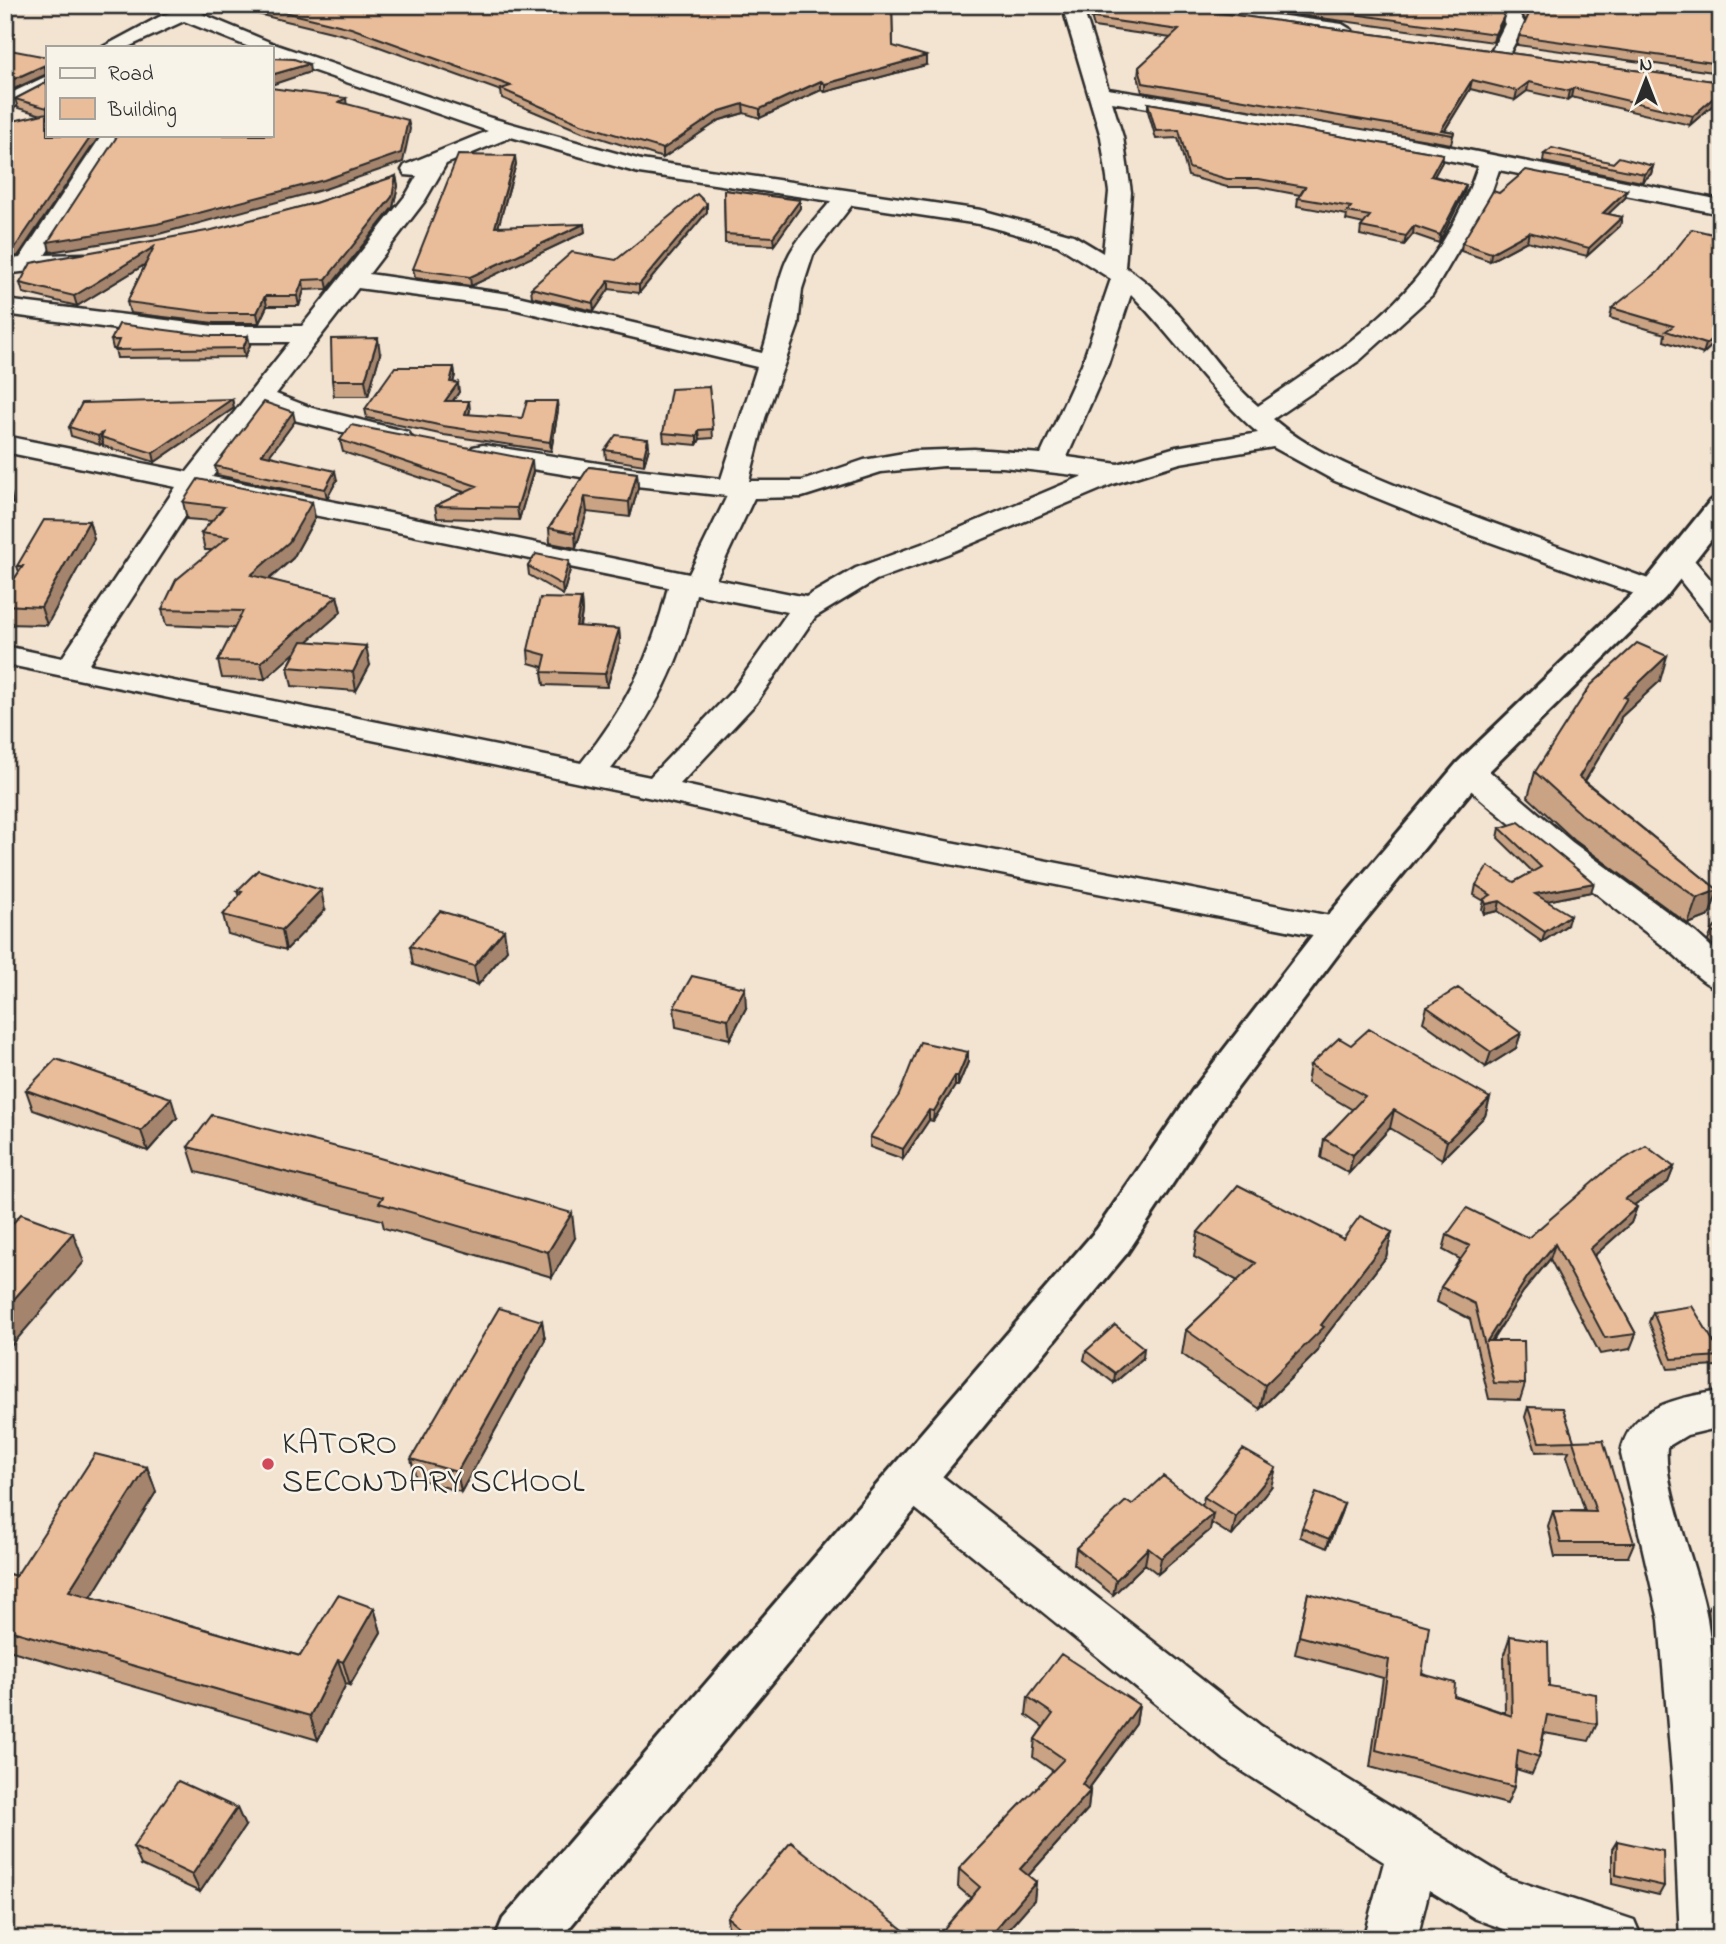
<svg xmlns="http://www.w3.org/2000/svg" width="1726" height="1944" font-family="'Indie Flower',sans-serif">
	<style>
		.lines { fill: none; stroke-linecap: round; stroke-linejoin: round }
		.street-casing { stroke: #2b2b2b; stroke-width: 5 }
		.secondary-casing { stroke: #2b2b2b; stroke-width: 6 }
		.street { fill: #f7f3e8; fill-rule: evenodd }
		.secondary { fill: #f7f3e8; fill-rule: evenodd }
		.wall { fill: #c9a384; stroke: #2b2b2b; stroke-width: 2 }
		.shaded-wall { fill: #a4846c; stroke: #2b2b2b; stroke-width: 2 }
		.building { fill: #eabd9a; stroke: #2b2b2b; stroke-width: 2 }
		.poi-dot { fill: #d1495b; stroke: #f7f3e8; stroke-width: 2.5 }
		.labels { text-anchor: middle; dominant-baseline: central; stroke-width: 5; stroke-linejoin: round; paint-order: stroke }
		.near-poi-label { font-size: 33px; fill: #2b2b2b; stroke: #f7f3e8; text-anchor: start }
	</style>
	<rect width="100%" height="100%" fill="#f3e3d1"/>
	<filter id="ink" filterUnits="userSpaceOnUse"><feTurbulence type="fractalNoise" baseFrequency=".0143" numOctaves="2"/><feDisplacementMap in="SourceGraphic" scale="14" xChannelSelector="R" yChannelSelector="G"/><feConvolveMatrix kernelMatrix="1 2 1 2 8 2 1 2 1" color-interpolation-filters="sRGB"/></filter>
	<g filter="url(#ink)">
		<g class="lines">
			<defs>
				<path id="street" d="M5,5H21L5,13Z
					M190,5H218L202,14L274,44L491,118L641,160L981,210L1073,235L1103,253L1109,192L1101,137L1062,5H1082L1108,89L1366,130L1721,200V214L1499,170L1490,196L1432,295L1360,360L1273,419C1315,455 1368,474 1419,495C1500,527 1582,555 1665,585L1669,591L1665,597L1654,600L1643,597L1451,528L1335,481L1273,447L1180,463L1113,484L947,554L876,580L815,617L756,703L680,784L868,826L1351,920L1356,928L1351,936L1338,940L868,848L657,799L5,664V646L62,658L176,487L5,452V436L187,472L290,342H214L5,314V300L214,326H302L406,195L417,176L405,175L402,170L405,165L488,131L271,56V47H249L184,21L128,47H103L159,17ZM1112,102L1366,144L1478,166C1437,288 1359,338 1258,406C1209,364 1181,302 1125,267L1131,192L1123,137ZM511,137L639,173L831,201C817,218 800,235 790,253C774,283 774,321 762,353L509,294L369,274L424,202L446,164ZM852,205L979,224L1057,245L1111,279L1082,364L1041,454L974,449L915,451L864,460L802,481H749L765,418L798,326L802,289L813,255ZM358,288L509,308L757,367L721,479L636,469L483,445L473,447L469,453L473,459L483,461L636,486L727,496L689,574L212,477L265,409L294,420L398,446L408,444L412,438L408,432L312,408L276,394ZM1131,294C1175,339 1210,392 1258,433L1176,447L1118,464L1067,457L1108,364ZM944,466L1003,467L1083,476L927,542L856,568L806,597L716,579L754,498L802,497L881,472ZM201,492L668,587C652,655 625,709 581,763L89,664ZM696,594L788,612L734,689L650,777L611,769C653,716 682,661 696,594Z
					M1153,5H1207L1342,24L1352,30L1342,36L1163,11Z
					M1494,5H1514L1525,24L1508,56L1501,58L1491,52L1505,24Z
					M47,76V90L5,111V96Z
					M102,135H124L45,255L85,254L89,259L85,264L5,274V260L20,258Z
					M1679,551L1689,554L1721,592V621L1710,618L1664,560L1669,554Z
					M1469,761L1481,764L1572,842L1696,933L1721,956V990C1698,983 1685,962 1666,948C1595,893 1525,838 1457,778L1452,771L1457,764Z
					M1721,1391V1427L1687,1435L1667,1447C1663,1491 1699,1569 1707,1618C1723,1725 1721,1831 1721,1939H1680L1673,1785L1659,1620L1621,1454C1627,1406 1681,1397 1721,1391Z
					M912,1460L928,1465L1261,1726L1508,1878L1634,1920L1642,1939H1532L1476,1919L1429,1890L1417,1939H1363L1384,1862L1225,1760L896,1493L889,1479L896,1465Z"/>
				<path id="secondary" d="M1721,498V527L1665,598L1481,779L1351,937L1223,1107L1127,1253L560,1939H495L503,1919L1097,1229L1195,1087L1325,919L1457,763L1643,584L1710,501Z"/>
			</defs>
			<use href="#street" class="street-casing"/>
			<use href="#secondary" class="secondary-casing"/>
			<use href="#street" class="street"/>
			<use href="#secondary" class="secondary"/>
		</g>
		<path class="wall" d="M232,5H951L892,7L893,46L926,65L825,92L821,90L760,118L744,113L720,120L663,158L582,132L502,98L501,91L352,37L233,8Z
			M1088,5H1163L1721,82V98L1690,125L1571,97L1567,100L1527,91L1515,100L1470,89L1445,130L1454,132L1451,144L1142,92L1138,76L1139,67L1171,38L1094,27Z
			M1228,5H1498L1502,24L1493,42Z
			M1516,5H1721V73L1517,45L1519,36L1526,21Z
			M5,52L47,57V135H100L18,256L5,258V123L42,115L18,108L15,99L46,83V74L5,93Z
			M1148,103L1443,154L1442,162L1434,176L1466,185L1464,193L1439,243L1413,234L1404,245L1360,235L1361,227L1364,224L1346,220L1347,215L1297,206L1298,198L1300,195L1258,187H1227L1188,176L1178,138L1156,139L1148,111Z
			M1544,154L1613,163L1653,166L1651,174L1642,182L1543,162Z
			M516,164L498,227L585,232L471,286L415,278L413,269Z
			M396,176L398,186L393,207L328,289L304,290L299,306H267L259,323H214L130,313L127,302L146,264L77,306L23,293L20,283L315,203Z
			M724,190L800,200V208L774,245L725,243Z
			M1499,193L1625,198L1608,214L1622,217L1620,226L1587,256L1527,241L1490,261L1461,251L1462,243Z
			M707,204V212L639,293L609,289L594,311L532,297L531,288L616,260Z
			M1721,236V337L1703,354L1664,341L1665,334L1610,318L1612,308Z
			M111,340L250,345L245,357L117,358L115,349H113Z
			M380,354L368,396H334L332,380Z
			M454,367L455,375L453,383L459,392L453,401L470,410L469,415L522,418L558,410L551,451L444,435L367,418L365,409Z
			M709,387L713,438L700,439L697,445L664,442L663,433Z
			M232,399L234,408L155,462L103,446V443L100,445L71,436L69,427Z
			M295,421L269,456L337,480L327,498L217,475L215,466Z
			M648,439L649,448L644,465L606,459L605,450Z
			M340,440L533,472L519,520L437,518L435,506L464,492L343,452Z
			M589,467L637,473L638,488L630,517L587,512L576,548L550,543L549,528Z
			M183,502H312L315,518L293,558L269,580L337,596L341,612L308,641L370,665L356,691L292,686L288,667L296,651L265,679L222,678L218,661L235,628L166,625L162,609L212,550H205L201,533L212,521L187,519Z
			M89,521L94,539L47,625L5,624V593L19,572L17,566Z
			M528,566L570,570L563,595L529,575Z
			M581,599L582,612L580,627L619,629L620,642L607,687L544,685L542,672L543,667L529,663L528,650Z
			M1660,681L1621,717L1619,724L1585,781L1718,890L1709,916L1688,924L1574,840L1528,797L1535,772Z
			M1500,828L1591,892L1547,901L1567,925L1542,942L1498,911L1484,914L1482,909L1484,901L1474,895L1476,885L1514,882L1533,872L1498,838Z
			M237,891L325,910L286,950L228,934L223,915L239,897Z
			M1721,920V952L1708,941L1712,931Z
			M410,946L507,950L478,985L413,965Z
			M674,1007L746,1008L730,1039L676,1027Z
			M1427,1007L1521,1033L1516,1048L1486,1067L1423,1022Z
			M1351,1045L1490,1098L1485,1116L1442,1159L1390,1128L1349,1173L1321,1158L1324,1139L1353,1110L1307,1083L1310,1065Z
			M968,1052V1062L958,1086H955L933,1121L929,1120L903,1159L870,1147V1137Z
			M26,1090L177,1118L148,1151L33,1110Z
			M188,1147L575,1238L552,1277L384,1228L382,1220L196,1172Z
			M1674,1167L1668,1182L1634,1205L1637,1207L1631,1223L1594,1256L1636,1334L1630,1349L1600,1354L1550,1259L1523,1292L1492,1341L1525,1384L1520,1400L1489,1399L1470,1319L1437,1302L1441,1287L1460,1259L1443,1250L1447,1235L1528,1238Z
			M1198,1232L1343,1239L1392,1232L1386,1257L1319,1345L1318,1351L1260,1409L1182,1354L1186,1330L1238,1281L1194,1257Z
			M1653,1312L1721,1354V1358L1717,1366L1668,1369L1649,1322Z
			M542,1321L545,1340L461,1492L416,1478L411,1459Z
			M1086,1351L1143,1358L1114,1383L1084,1360Z
			M1528,1407L1574,1441L1634,1543L1628,1557H1555L1548,1526L1553,1511H1585L1567,1456L1569,1451L1536,1452L1525,1417Z
			M147,1467L156,1492L91,1597L300,1656L374,1608L381,1632L350,1685L346,1684L318,1740L5,1649V1573L16,1576Z
			M1271,1487L1232,1536L1211,1523L1210,1530L1158,1574L1145,1564L1113,1595L1074,1564L1076,1548L1132,1505L1202,1506L1204,1497Z
			M1344,1504L1341,1513L1327,1548L1300,1537L1302,1528Z
			M1721,1585V1714H1720L1708,1610Z
			M1308,1593L1454,1696L1505,1713L1504,1654L1510,1636L1549,1686L1597,1724L1589,1741L1544,1733L1539,1757L1532,1774L1516,1769L1514,1787L1507,1804L1370,1767L1383,1678L1295,1654Z
			M1028,1697L1139,1705L1136,1724L1088,1790L1090,1791L1088,1809L1028,1876L1036,1882L1034,1900L1000,1939H936L971,1898L958,1887L959,1869L1053,1771L1033,1757L1035,1739L1043,1727L1026,1715Z
			M245,1826L200,1892L141,1865L133,1847Z
			M1617,1841L1664,1886L1659,1895L1612,1884V1849Z
			M727,1917L915,1939H729Z"/>
		<path class="shaded-wall" d="M1504,16L1502,24L1493,42L1495,34Z
			M926,56V65L825,92V84Z
			M309,64L310,72L271,85V75Z
			M45,65L47,74L5,93V83Z
			M1472,80L1470,89L1443,133L1441,130Z
			M821,81V90L760,118V109Z
			M1529,82L1527,91L1515,100L1517,91Z
			M1573,88L1571,97L1567,100L1569,91Z
			M1721,91V98L1690,125L1693,116Z
			M346,98L347,107L339,102Z
			M743,104L744,113L720,120L663,158V149L720,111Z
			M408,120L410,129L403,162L325,189L159,234L50,252L48,242Z
			M92,135H100L18,256L5,258V248Z
			M1443,154L1442,162L1430,184L1431,176Z
			M515,156L516,164L496,235L495,227Z
			M1653,166L1651,174L1642,182L1644,174Z
			M396,176L398,186L393,207L328,289L326,279Z
			M1466,185L1464,193L1439,243L1440,235Z
			M1627,190L1625,198L1601,221L1603,213Z
			M800,200V208L774,245L773,237Z
			M707,204V212L639,293V285Z
			M1622,217L1620,226L1587,256L1589,248Z
			M584,224L585,232L471,286L470,277Z
			M1414,226L1413,234L1404,245L1406,236Z
			M1529,232L1527,241L1490,261L1491,253Z
			M154,247L157,257L77,306L74,296Z
			M303,280L304,290L299,306L297,296Z
			M609,280V289L594,311L593,303Z
			M265,296L267,306L259,323L257,313Z
			M1721,330V337L1703,354L1706,344Z
			M248,336L250,345L245,357L243,348Z
			M378,338L380,354L368,396L365,380Z
			M454,367L455,375L451,391L450,382Z
			M458,383L459,392L446,410L445,401Z
			M232,399L234,408L155,462L153,453Z
			M469,401L470,410L466,423L465,414Z
			M557,401L558,410L551,451L550,442Z
			M293,412L295,421L264,463L262,454Z
			M699,430L700,439L697,445V436Z
			M104,432L101,437L103,443L100,445L98,436Z
			M648,439L649,448L644,465V456Z
			M532,460L533,472L519,520L517,508Z
			M335,471L337,480L327,498L325,489Z
			M637,473L638,488L630,517L629,502Z
			M11,494L13,503L5,509V498Z
			M585,497L587,512L576,548L575,533Z
			M312,502L315,518L293,558L254,592L251,575Z
			M89,521L94,539L47,625L41,607Z
			M569,561L570,570L563,595L562,585Z
			M337,596L341,612L265,679L261,662Z
			M581,599L582,612L577,639L576,626Z
			M619,629L620,642L607,687L605,674Z
			M366,646L370,665L356,691L353,672Z
			M1667,656L1660,681L1621,717L1619,724L1572,803L1579,777L1624,697Z
			M1594,883L1591,892L1532,904L1535,894Z
			M321,890L325,910L286,950L282,930Z
			M1718,890L1709,916L1688,924L1697,898Z
			M1500,901L1498,911L1484,914L1486,904Z
			M1570,915L1567,925L1542,942L1545,932Z
			M504,930L507,950L478,985L474,966Z
			M745,988L746,1008L730,1039L728,1019Z
			M1521,1033L1516,1048L1486,1067L1491,1052Z
			M968,1052V1062L958,1086V1076Z
			M955,1076V1086L933,1121L934,1111Z
			M171,1098L177,1118L148,1151L141,1131Z
			M1490,1098L1485,1116L1442,1159L1447,1141Z
			M929,1110V1120L903,1159V1149Z
			M1394,1110L1390,1128L1349,1173L1353,1155Z
			M1674,1167L1668,1182L1619,1215L1625,1199Z
			M1637,1207L1631,1223L1585,1264L1590,1249Z
			M572,1213L575,1238L552,1277L548,1252Z
			M1392,1232L1386,1257L1319,1345L1318,1351L1260,1409L1265,1385L1321,1325Z
			M73,1233L84,1262L5,1353V1309Z
			M1555,1244L1550,1259L1523,1292L1486,1349L1487,1341L1528,1276Z
			M542,1321L545,1340L461,1492L457,1472Z
			M1144,1348L1143,1358L1114,1383L1115,1373Z
			M147,1467L156,1492L80,1615L69,1591Z
			M1276,1468L1271,1487L1232,1536L1236,1517Z
			M1344,1504L1341,1513L1327,1548L1329,1539Z
			M1213,1514L1210,1530L1158,1574L1161,1558Z
			M1148,1548L1145,1564L1113,1595L1116,1580Z
			M374,1608L381,1632L350,1685L343,1662Z
			M338,1660L346,1684L318,1740L310,1716Z
			M1139,1705L1136,1724L1079,1802L1082,1784Z
			M1090,1791L1088,1809L1018,1887L1020,1869Z
			M237,1808L245,1826L200,1892L192,1875Z
			M1036,1882L1034,1900L1000,1939H987Z"/>
		<path class="building" d="M255,5H892L893,46L926,56L825,84L821,81L760,109L743,104L720,111L663,149L581,124L501,89L511,86L351,28Z
			M1091,5H1163L1721,82V91L1693,116L1573,88L1569,91L1529,82L1517,91L1472,80L1441,130L1454,132L1453,135L1143,83L1139,67L1179,30L1094,18Z
			M1289,5H1498L1504,16L1495,34Z
			M1523,5H1721V64L1519,36L1529,14Z
			M10,50L47,57V108L15,99L46,83L45,65L5,83V52Z
			M271,58L294,59L309,64L271,75Z
			M271,88L346,98L339,102L408,120L401,153L324,180L157,224L48,242L118,135H271Z
			M1148,103L1443,154L1431,176L1466,185L1440,235L1414,226L1406,236L1361,227L1370,216L1347,212L1351,207L1298,198L1305,187L1259,179H1227L1189,168L1179,130L1156,131Z
			M47,113V135H92L16,246L5,248V123Z
			M1552,148L1613,163L1619,157L1653,166L1644,174L1544,154Z
			M458,155L515,156L495,227L584,224L470,277L413,269Z
			M1526,170L1627,190L1603,213L1622,217L1589,248L1529,232L1491,253L1462,243L1493,191L1499,193Z
			M396,176L392,197L326,279L303,280L297,296H265L257,313H212L127,302L154,247L74,296L20,283L31,263L212,230L315,203Z
			M724,190L800,200L773,237L725,234Z
			M697,194L707,204L639,285L609,280L593,303L531,288L572,252L616,260Z
			M1692,229L1721,236V330L1706,344L1666,331L1673,326L1612,308L1658,272Z
			M119,324L212,336H248L243,348L115,350L119,340H111Z
			M378,338L365,380H332L331,339Z
			M395,367H454L450,382L458,383L445,401H469L465,414L522,418L527,401H557L550,442L443,426L365,409Z
			M709,387L713,429L699,430L697,436L663,433L671,389Z
			M232,399L153,453L101,437L104,432L98,436L69,427L82,403Z
			M264,402L293,412L262,454L335,471L325,489L215,466Z
			M351,425L532,460L517,508L435,506L477,486L340,440Z
			M616,435L648,439L644,456L605,450Z
			M589,467L637,473L629,502L585,497L575,533L549,528Z
			M198,479L312,502L289,542L251,575L337,596L261,662L218,661L243,611L162,609L176,580L228,537L201,533L224,507L183,502Z
			M44,520L89,521L41,607L5,605V593L23,566H17Z
			M536,554L569,561L562,585L528,566Z
			M540,598L581,599L576,626L619,629L605,674L542,672L546,655L528,650Z
			M302,641L366,646L353,672L288,667Z
			M1637,643L1667,656L1624,697L1627,698L1579,777L1718,890L1697,898L1581,814L1535,772L1590,686Z
			M1519,822L1594,883L1535,894L1570,915L1545,932L1500,901L1486,904L1484,899L1491,895L1476,885L1488,866L1514,882L1541,867L1500,828Z
			M258,870L321,890L282,930L223,915L242,892L237,891Z
			M440,911L504,930L474,966L410,946Z
			M1721,920V939L1712,931Z
			M692,976L745,988L728,1019L674,1007Z
			M1458,988L1521,1033L1491,1052L1427,1007Z
			M1369,1029L1490,1098L1447,1141L1394,1110L1353,1155L1324,1139L1365,1096L1310,1065L1339,1038L1351,1045Z
			M920,1042L968,1052L958,1076H955L934,1111L929,1110L903,1149L870,1137L899,1095Z
			M56,1059L171,1098L141,1131L26,1090Z
			M212,1115L376,1157L572,1213L548,1252L379,1203L383,1197L188,1147Z
			M1646,1146L1674,1167L1625,1199L1637,1207L1590,1249L1636,1334L1605,1338L1555,1244L1528,1276L1487,1341H1524L1525,1384L1494,1383L1475,1304L1441,1287L1470,1246L1447,1235L1467,1208L1528,1238L1608,1169Z
			M1238,1185L1343,1239L1360,1216L1392,1232L1321,1325L1324,1327L1265,1385L1186,1330L1256,1263L1198,1232Z
			M21,1214L73,1233L5,1309V1232Z
			M1692,1306L1721,1354V1356L1672,1359L1653,1312Z
			M499,1308L542,1321L457,1472L411,1459Z
			M1115,1325L1144,1348L1115,1373L1086,1351Z
			M1528,1407L1563,1408L1574,1441L1539,1442Z
			M1603,1440L1634,1543H1561L1553,1511L1596,1512L1573,1441Z
			M1243,1449L1276,1468L1236,1517L1204,1497Z
			M95,1454L147,1467L69,1591L300,1656L338,1595L374,1608L343,1662L338,1660L310,1716L5,1629V1573L16,1576Z
			M1163,1476L1213,1514L1161,1558L1148,1548L1116,1580L1076,1548L1126,1501L1132,1505Z
			M1316,1493L1344,1504L1329,1539L1302,1528Z
			M1308,1593L1429,1626L1422,1674L1455,1683L1454,1696L1512,1716L1510,1636L1548,1642L1549,1686L1596,1694L1597,1724L1547,1715L1539,1757L1518,1750L1514,1787L1376,1750L1389,1660L1299,1636Z
			M1061,1654L1139,1705L1082,1784L1090,1791L1020,1869L1036,1882L987,1939H937L936,1938L980,1887L959,1869L1064,1759L1035,1739L1053,1714L1028,1697Z
			M178,1781L237,1808L192,1875L133,1847Z
			M1617,1841L1663,1851L1664,1886L1616,1875Z
			M791,1842L915,1939H754L727,1917Z
			M1290,1931H1317L1318,1939H1291Z"/>
	</g>
	<circle class="poi-dot" cx="268" cy="1464" r="7"/>
	<g class="labels">
		<g class="near-poi-label">
			<text x="282" y="1445">KATORO<tspan x="282" dy="38">SECONDARY SCHOOL</tspan></text>
		</g>
	</g>
	<rect width="1726" height="1944" fill="none" stroke="#f7f3e8" stroke-width="28"/>
	<rect x="14" y="14" width="1698" height="1916" fill="none" stroke="#2b2b2b" stroke-width="2.5" filter="url(#ink)"/>
	<rect x="46" y="46" width="228" height="91" fill="#f7f3e8" stroke="#a5a39c" stroke-width="2"/>
	<rect x="60" y="68" width="35" height="10" fill="#f7f3e8" stroke="#a5a39c" stroke-width="2"/>
	<text x="108" y="80" font-size="21" fill="#2b2b2b">Road</text>
	<rect x="60" y="98" width="35" height="21" fill="#eabd9a" stroke="#a5a39c" stroke-width="2"/>
	<text x="108" y="116" font-size="21" fill="#2b2b2b">Building</text>
	<g transform="translate(1646 80)" stroke="#f7f3e8" stroke-width="5" paint-order="stroke">
	<path d="M0-5L12 26L0 18L-12 26Z" fill="#2b2b2b"/>
	<text y="-10" font-size="19" font-weight="bold" text-anchor="middle" fill="#2b2b2b">N</text>
	</g>
</svg>
